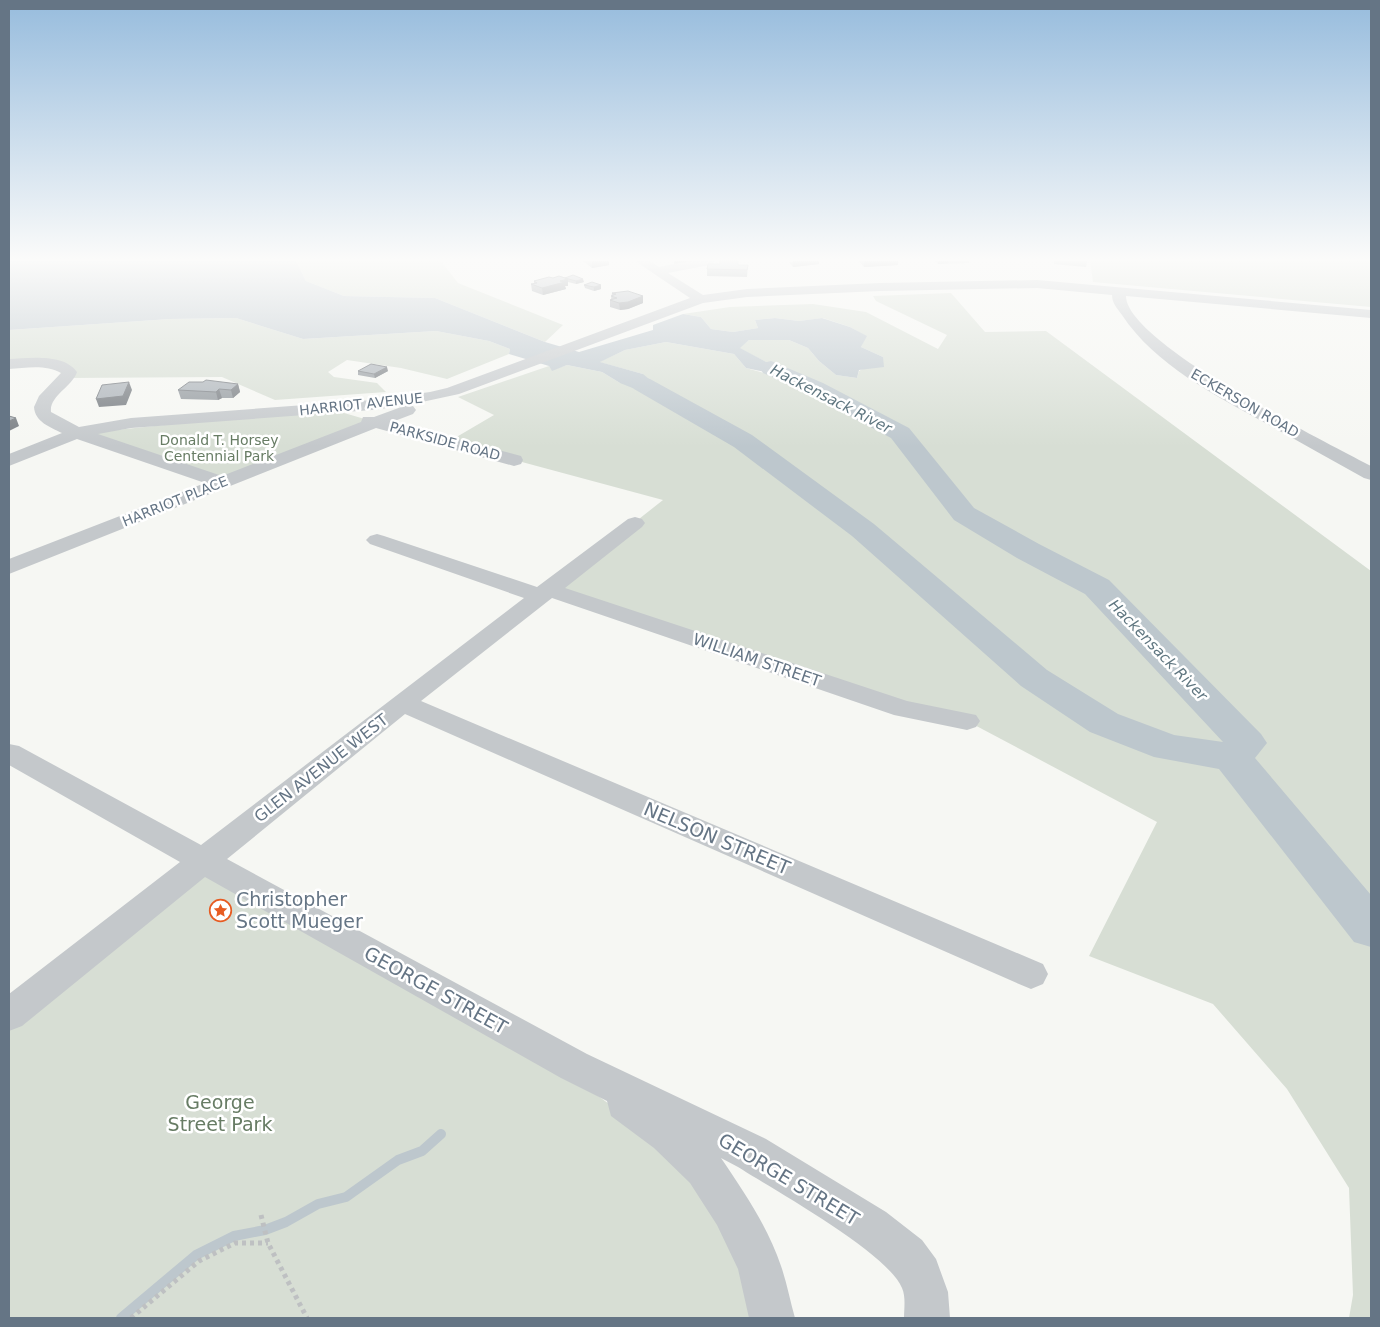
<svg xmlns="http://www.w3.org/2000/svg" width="1380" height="1327" font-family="'DejaVu Sans',sans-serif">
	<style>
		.green { fill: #d7ded4 }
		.water { fill: #bdc7cd }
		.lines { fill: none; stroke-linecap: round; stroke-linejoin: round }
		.stream { stroke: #bdc7cd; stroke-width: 10 }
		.river { fill: #bdc7cd; fill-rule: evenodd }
		.path { stroke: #bec0c2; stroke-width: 5; stroke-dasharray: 4 4; stroke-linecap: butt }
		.minor { fill: #c4c8cb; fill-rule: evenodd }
		.wall { fill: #949a9f }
		.shaded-wall { fill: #787d82 }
		.building { fill: #acb3b9; stroke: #787d82 }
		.labels { text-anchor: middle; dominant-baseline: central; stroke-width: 5; stroke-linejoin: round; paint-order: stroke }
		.far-street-label { font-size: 14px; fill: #657585; stroke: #fff }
		.far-park-label { font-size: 14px; fill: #677c64; stroke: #fff }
		.far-water-label { font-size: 15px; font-style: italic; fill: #607781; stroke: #fff }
		.street-label { font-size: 16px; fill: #657585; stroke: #fff }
		.near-street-label { font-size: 19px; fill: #657585; stroke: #fff }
		.near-poi-label { font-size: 19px; fill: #657585; stroke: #fff; text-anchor: start }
		.near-park-label { font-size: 19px; fill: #677c64; stroke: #fff }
	</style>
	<rect width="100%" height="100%" fill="#f6f7f3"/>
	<path class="green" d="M296,261H441L458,283L563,325L545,342L435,298L344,296L306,281Z
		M1090,261H1371V307L1093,282Z
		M951,293L985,332L1046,331L1371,571V1318H1349L1353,1295L1349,1188L1287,1089L1213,1004L1089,956L1157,822L967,721L549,590L663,500L448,442L494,415L458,397L549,366L552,370L567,365L602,372L620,383L643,374L599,362L625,350L666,342L734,354L746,368L812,386L739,348L749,340H789L808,348L819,361L836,375L857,378L859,371L883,357L861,347L866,336L850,327L823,318L799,321L775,318L755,320L758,328L733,332L711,329L701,317L683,314L730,307L813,304L866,312L938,349L947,335L876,301L873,296Z
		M236,318L303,339L436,331L489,341L510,349L509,354L447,379L401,368L347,360L328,372L334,377L377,383L386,392L275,400L222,377L67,378L65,369L23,363L9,364V330L170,319Z
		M327,408L375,422L221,482L77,434Z
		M201,869L567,1073L662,1143L699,1179L748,1281L759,1318H9V1021Z"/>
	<path class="water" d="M9,261H296L306,281L344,296L435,298L545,342L579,352L653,330V325L683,314L701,317L711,329L733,332L758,328L755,320L775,318L799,321L822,318L850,327L867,336L861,347L883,357L884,367L859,370L857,378L836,375L819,361L808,348L789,340H749L740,348L815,388L765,372L746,368L734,354L666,342L625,350L600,362L643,374L685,409L620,383L602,372L567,365L552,371L549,366L509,354L510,349L489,341L436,331L303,339L236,318L170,319L9,330Z"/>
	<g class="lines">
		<path class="stream" d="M121,1318L196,1255L234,1236L265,1230L286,1222L318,1204L346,1197L398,1160L422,1151L441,1134"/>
		<path class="river" d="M771,361L823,383L909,428L974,508L1039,544L1109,580L1261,734L1267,743L1255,758L1371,895V947L1354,942L1219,769L1154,757L1090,732L1021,686L852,536L734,447L634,389L630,384L634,379L642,377L650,379L752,435L874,524L1047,670L1118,714L1174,735L1223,742L1085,594L1017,558L954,520L891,438L807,393L763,373L760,368L763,363Z"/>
		<path class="path" d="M261,1215L268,1243L307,1318
			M131,1318L199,1261L235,1243H268"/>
		<path class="minor" d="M635,261H650L659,267L688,261H716L710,265L668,273L703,295L747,289L880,283L1037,280L1371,310V318L1126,296C1126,343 1328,443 1371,466V480L1364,478C1332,460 1300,442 1267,424C1215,395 1155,365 1122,315C1117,308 1112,303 1112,295L1037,288L880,291L747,297L703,303L459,394L408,405L413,406L416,410L413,414L392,422L521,456L523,460L521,464L514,466L376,428L9,574V559L205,483L77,439L9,466V454L62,433C50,427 35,422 34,407L39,396L61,373C46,364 25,368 9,369V359C28,358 64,353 77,372C72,387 49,396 51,412L79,427L131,418L372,400L430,392L447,388L690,298ZM404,406L374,417H363L361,422L222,476L98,434L131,428L372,410Z
			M635,517L642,519L645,523L642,527L565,588L907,701L976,715L980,721L976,727L967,730L894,715L552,598L421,701L1043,964L1048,974L1043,984L1031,989L1019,984L405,714L227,859L587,1054L766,1139L886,1212L922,1240L936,1259L948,1292L950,1318H904C904,1309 906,1297 902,1288C887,1252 774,1190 738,1167L721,1158C744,1192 768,1227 781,1266C787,1283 790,1301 795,1318H749L738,1269L717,1225L690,1183L654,1148L611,1116L607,1101L561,1078L205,877L22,1026L9,1031V994L180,862L9,765V744L19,746L201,845L524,598L370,544L366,540L370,536L377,534L384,536L537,587L628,519Z"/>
	</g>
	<path class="wall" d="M583,261H609V265L592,268Z
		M819,261V264L793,267L789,262Z
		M859,261H898V265L864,267Z
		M935,261H969V263L938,264Z
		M1054,261H1087L1086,267L1054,264Z
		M748,265L747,277L707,276V269Z
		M559,276L584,282L576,284L568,282V286H565L566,289L543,295L532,291L531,284H534V281L553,278Z
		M584,285H601V289L594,291L585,288Z
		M612,293L643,296V303L628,309L620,310L610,307V300L611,299Z
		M358,371H388L375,378L358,375Z
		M238,384L240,392L233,398H222L218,400L181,399L178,390Z"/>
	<path class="shaded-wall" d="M592,261H609V265L592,268Z
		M674,261H692L674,264Z
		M793,261H819V264L793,267Z
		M864,261H898V265L864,267Z
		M938,261H949V263L938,264Z
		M568,279V286H565L566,289L543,295L542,288Z
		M583,279L584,282L576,284V281Z
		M601,285V289L594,291V287Z
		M643,296V303L628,309L620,310L619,303Z
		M387,367L388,371L375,378L374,374Z
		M129,382L132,390L126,405L99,407L96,399Z
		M238,384L240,392L233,398L231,390Z
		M219,389L222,398L218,400L216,392Z
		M16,418L19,426L9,431V421Z"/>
	<path class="building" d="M720,261H738V265H748L747,270L707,269L708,264H720Z
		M573,275L583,279L576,281L565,278Z
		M559,276L568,279L560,281L565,282L542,288L531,284L537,283L534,281L549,277L553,278Z
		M592,282L601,285L594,287L584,285Z
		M628,291L643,296L628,302L619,303L610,300L617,298L611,296L616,294L612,293Z
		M371,364L387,367L374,374L358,371Z
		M206,380L238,384L231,390L219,389L216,392L178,390L189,382H203Z
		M129,382L123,396L96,399L102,385Z
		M9,416L16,418L9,421Z"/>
	<linearGradient id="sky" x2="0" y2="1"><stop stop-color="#97bcdd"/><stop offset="0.58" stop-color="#fbfbfa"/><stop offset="1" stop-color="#fbfbfa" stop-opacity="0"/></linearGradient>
	<rect width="1380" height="447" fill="url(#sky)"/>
	<defs>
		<symbol id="sight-ring" viewBox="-11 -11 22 22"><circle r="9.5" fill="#fff" stroke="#e75c22" stroke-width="1.5"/><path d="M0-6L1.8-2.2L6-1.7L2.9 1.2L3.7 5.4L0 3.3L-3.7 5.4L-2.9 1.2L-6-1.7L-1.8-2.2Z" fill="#e75c22"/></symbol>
	</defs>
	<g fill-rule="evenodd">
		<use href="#sight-ring" x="208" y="898" width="25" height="25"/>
	</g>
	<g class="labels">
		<g class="far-street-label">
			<text transform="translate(1245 403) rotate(30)">ECKERSON ROAD</text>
			<text transform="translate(361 404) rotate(-6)">HARRIOT AVENUE</text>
			<text transform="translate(445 441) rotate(15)">PARKSIDE ROAD</text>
			<text transform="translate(175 501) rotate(-22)">HARRIOT PLACE</text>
		</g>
		<g class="far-park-label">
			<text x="219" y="440">Donald T. Horsey<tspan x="219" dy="16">Centennial Park</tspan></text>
		</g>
		<g class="far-water-label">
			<text transform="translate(831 399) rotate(27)">Hackensack River</text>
			<text transform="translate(1158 650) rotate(46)">Hackensack River</text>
		</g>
		<g class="street-label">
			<text transform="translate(757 660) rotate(19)">WILLIAM STREET</text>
			<text transform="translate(321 768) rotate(-38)">GLEN AVENUE WEST</text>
		</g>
		<g class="near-street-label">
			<text transform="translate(717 838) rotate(23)">NELSON STREET</text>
			<text transform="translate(436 990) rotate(29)">GEORGE STREET</text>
			<text transform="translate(789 1179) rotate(31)">GEORGE STREET</text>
		</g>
		<g class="near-poi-label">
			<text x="236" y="899">Christopher<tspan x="236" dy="22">Scott Mueger</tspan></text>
		</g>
		<g class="near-park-label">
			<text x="220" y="1102">George<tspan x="220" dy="22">Street Park</tspan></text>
		</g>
	</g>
	<rect width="1380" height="1327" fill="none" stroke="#657585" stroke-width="20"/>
</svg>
